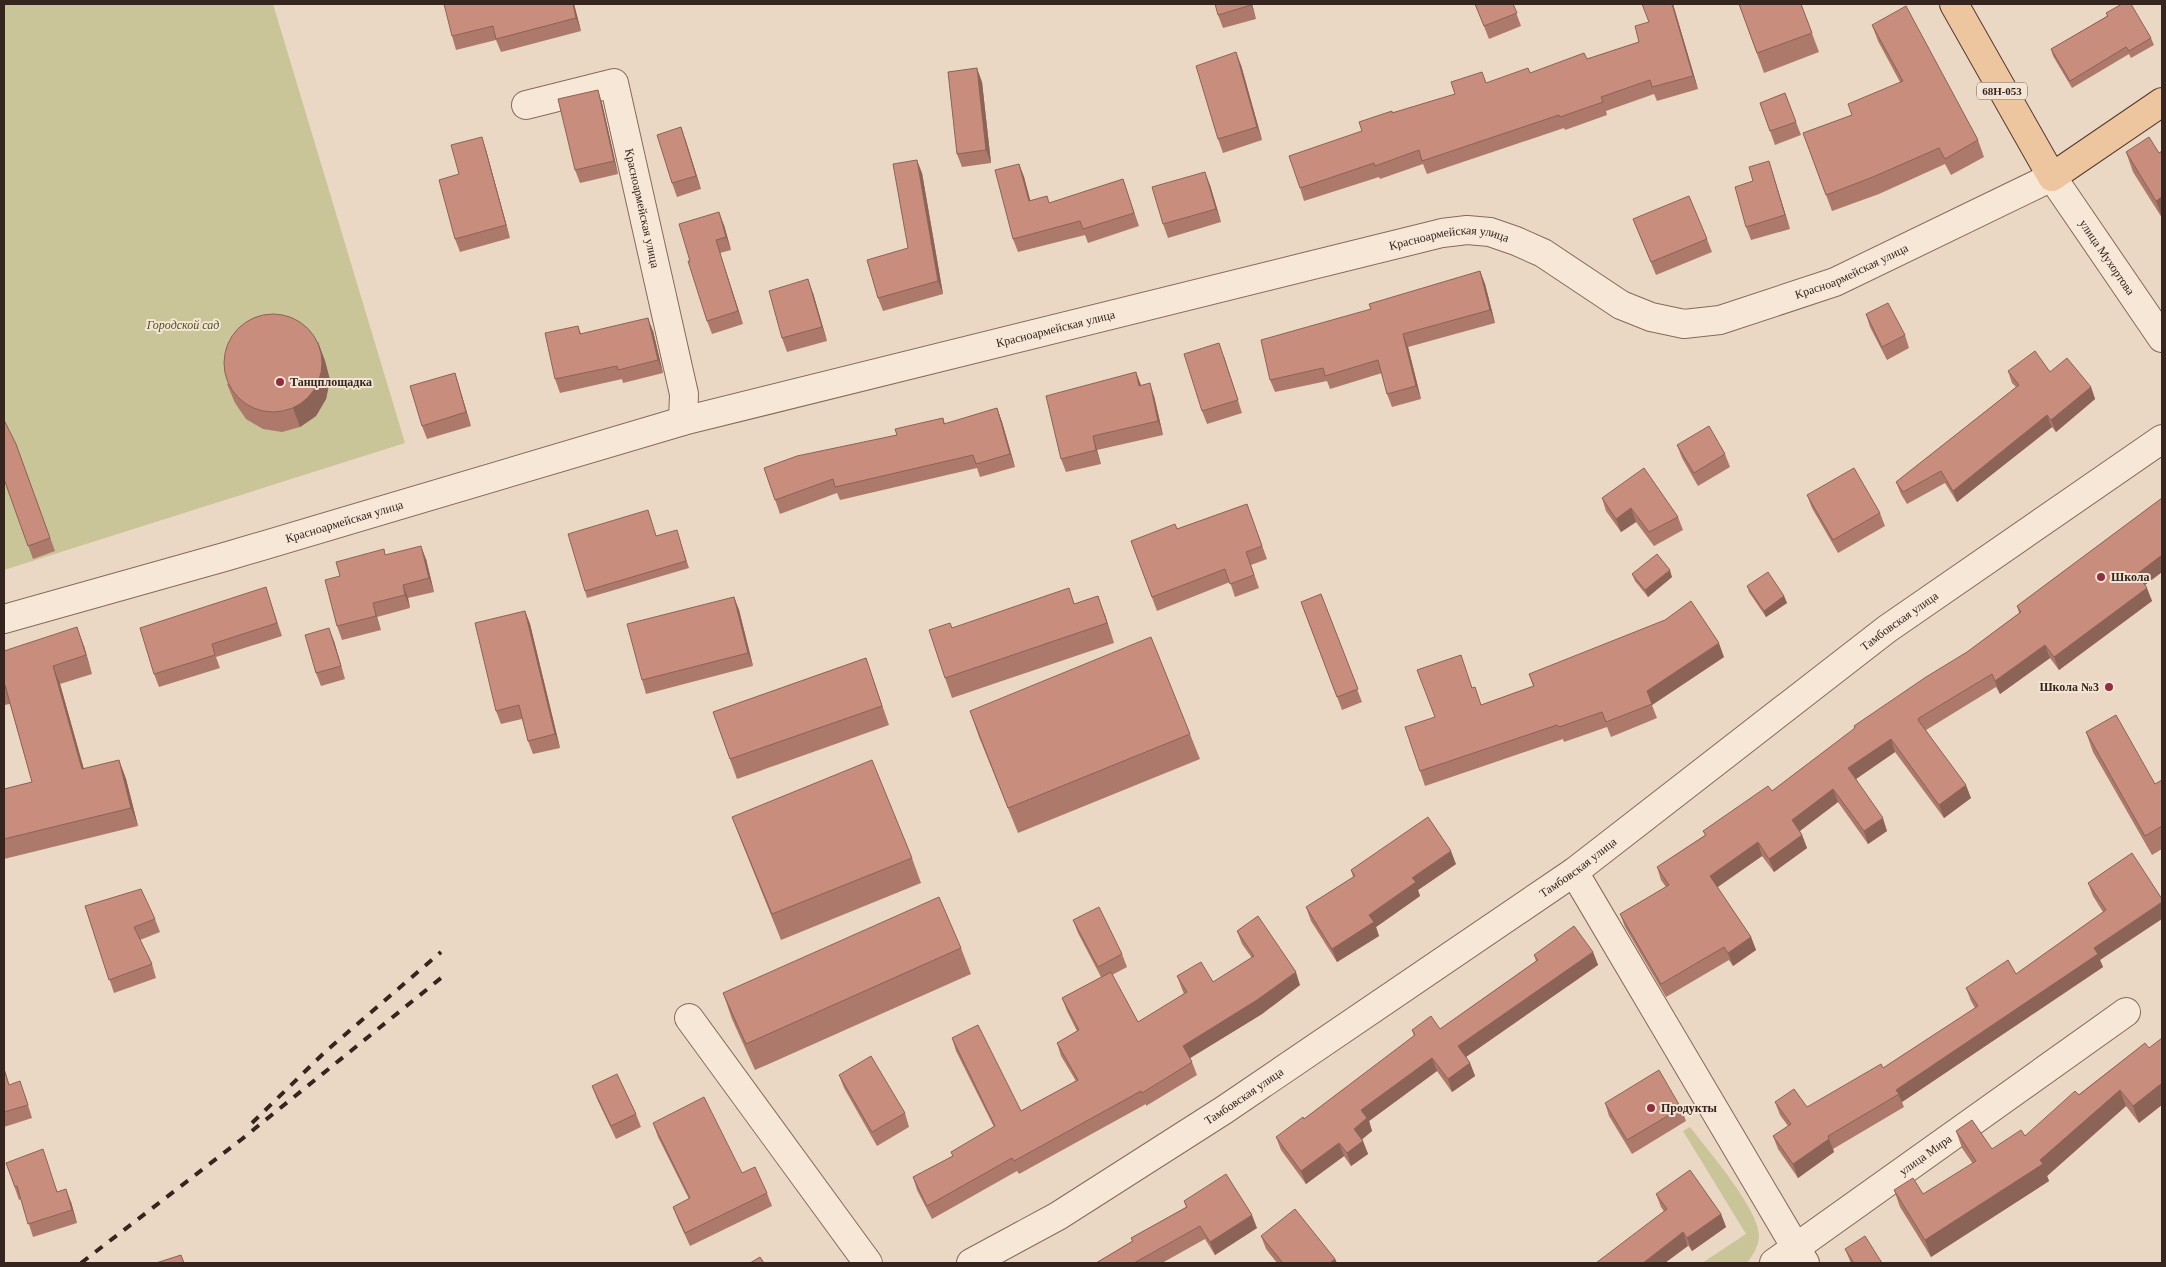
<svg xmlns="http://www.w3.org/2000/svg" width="2166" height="1267" font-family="'Times New Roman',serif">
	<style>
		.green { fill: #c9c598 }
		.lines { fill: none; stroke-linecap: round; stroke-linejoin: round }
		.minor-casing { stroke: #856a5b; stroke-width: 30 }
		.major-casing { stroke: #53392f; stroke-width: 30 }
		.minor { stroke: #f7e7d7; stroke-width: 28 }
		.major { stroke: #edc59e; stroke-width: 28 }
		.rail { stroke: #36251f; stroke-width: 4; stroke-dasharray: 9 9; stroke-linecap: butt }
		.wall { fill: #ac796b }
		.shaded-wall { fill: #8c6357 }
		.building { fill: #c88d7c; stroke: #8c6357 }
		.poi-dot { fill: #912f42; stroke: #f3e4d3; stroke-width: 2 }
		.labels { text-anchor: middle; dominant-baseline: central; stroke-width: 4; stroke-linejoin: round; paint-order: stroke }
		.shield { fill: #f3e4d3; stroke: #6f5e55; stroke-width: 1 }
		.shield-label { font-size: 11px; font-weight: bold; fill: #36251f }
		.street-label { font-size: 12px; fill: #36251f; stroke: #f3e4d3 }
		.park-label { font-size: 12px; font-style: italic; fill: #4e5126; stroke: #f3e4d3 }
		.poi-label { font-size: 12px; font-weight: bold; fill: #36251f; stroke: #f3e4d3; text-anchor: start }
	</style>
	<rect width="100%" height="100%" fill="#ebd8c4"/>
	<path class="green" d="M4,4H273L405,443L4,570Z
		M1690,1127C1708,1151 1757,1206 1759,1235C1759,1246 1753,1255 1747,1263H1702L1746,1234L1683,1131Z"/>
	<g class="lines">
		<defs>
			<g id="minor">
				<path id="s1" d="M526,105L614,83L684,394L683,421"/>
				<path id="s2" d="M4,619L228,556L683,421L1442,233L1467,230L1490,232L1516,241L1543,253L1621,305L1651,317L1684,324L1720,320L1835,282L2052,177L2162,338"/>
				<path d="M1574,872L1805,1263"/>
				<path d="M689,1018L868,1263"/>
				<path id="s3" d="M971,1263L1058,1216L1224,1110L1574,872L1887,629L2162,439"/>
				<path id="s4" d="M1774,1263L2126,1012"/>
			</g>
			<path id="major" d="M1954,4L2052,177L2162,102"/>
		</defs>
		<use href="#minor" class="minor-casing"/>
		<use href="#major" class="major-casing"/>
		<use href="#minor" class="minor"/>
		<use href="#major" class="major"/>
		<path class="rail" d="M252,1123L326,1051L441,952
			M81,1263L242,1139L441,978"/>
	</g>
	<path class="wall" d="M574,4L581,31L501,52L496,40L456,50L452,36Z
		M1252,4L1256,19L1223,28L1218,15Z
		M1475,4H1513L1521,26L1489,39Z
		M1673,4L1698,89L1657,101L1654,94L1606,111L1607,115L1565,130L1564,128L1427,174L1423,164L1380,179L1379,177L1304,201L1300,188L1362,131L1392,113L1455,94L1486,83L1530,73L1587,59L1639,42L1649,22Z
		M1739,4H1801L1819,52L1764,73Z
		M2106,13L2151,38L2154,45L2131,58L2129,54L2072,88L2053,56L2051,49L2107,16Z
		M1872,25L1978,140L1984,157L1951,175L1945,164L1879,194L1832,211L1803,133L1852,115L1900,82L1878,41Z
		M1241,65L1262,140L1223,153L1218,139Z
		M982,82L991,163L962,167L957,154Z
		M1785,93L1801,135L1775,145L1760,103Z
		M602,103L618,174L580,183L575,170Z
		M681,127L701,189L677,197L672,183Z
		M486,150L510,238L460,252L455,239L459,174Z
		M2162,151V218L2133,172L2126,152L2159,153Z
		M1019,164L1024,177L1030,201L1050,203L1123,179L1139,226L1088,243L1085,235L1018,252L1013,239Z
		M922,173L943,294L883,311L878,298L908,248Z
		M1773,174L1790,229L1751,240L1746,227L1753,181Z
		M1210,185L1221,222L1168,238L1163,224Z
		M1633,219L1707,239L1712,252L1656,275Z
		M724,225L731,250L720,253L743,324L712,334L707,321L690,261Z
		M1480,271L1485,284L1495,323L1408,347L1421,399L1392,407L1387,394L1382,373L1330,389L1327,381L1275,392L1270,380L1371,309Z
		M813,293L827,341L787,352L782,338Z
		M1866,314L1905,335L1909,348L1887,360L1870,327Z
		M578,326L581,334L653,331L663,373L623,383L622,379L560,393L555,379Z
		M318,342L325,361L330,380L326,399L316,416L300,427L282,432L263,429L246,419L235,403L227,384Z
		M1224,356L1242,413L1207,424L1202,411Z
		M2008,371L2050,372L2091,387L2095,399L2056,432L2052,427L1957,502L1945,483L1907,504L1901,494L1896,482L2016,387L2012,383Z
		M455,373L459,386L471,426L427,439L422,426Z
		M1141,385L1154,396L1163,435L1097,450L1101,464L1066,472L1061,459Z
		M997,408L1002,422L1015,467L980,477L977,468L840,500L837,493L780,514L764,468L897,435L943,418L945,424Z
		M16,444L55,551L33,559L4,479Z
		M1677,445L1725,454L1730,467L1698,486L1682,458Z
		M1807,495L1880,513L1885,526L1838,553L1812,508Z
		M1602,498L1678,517L1683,530L1654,546L1636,522L1621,532L1606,511Z
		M2162,498V572L2145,585L2152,601L2059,670L2050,658L2000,694L1996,687L1926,730L1971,798L1944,818L1895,752L1856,779L1887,831L1868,844L1838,802L1800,831L1802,835L1807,848L1774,872L1762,856L1717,887L1751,937L1756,950L1733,966L1729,960L1666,997L1625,927L1620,914L1666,887L1661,880L1657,867L1705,835L1703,831L1772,791L1854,729V726L1967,652L2019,613L2017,606Z
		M1247,504L1267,559L1251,565L1259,588L1235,597L1230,582L1157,611L1131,541L1177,529Z
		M657,536L679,537L689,568L587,598L585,591Z
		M386,555L426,559L434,592L408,598L410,608L377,617L381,630L342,640L337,626L340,576Z
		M1632,574L1672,577L1648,597L1635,581Z
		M1747,586L1784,596L1787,603L1766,617L1749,592Z
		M1321,594L1362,702L1342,710L1301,602Z
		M734,597L739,610L753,666L646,694L642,680Z
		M270,600L282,636L216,657L220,668L159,687L154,674Z
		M1075,603L1105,615L1114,643L952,698L945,678L952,628Z
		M525,611L530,624L560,748L533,754L528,741L522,719L501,724L496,711Z
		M334,641L345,679L321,686L316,673Z
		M84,646L92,674L60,684L84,769L119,760L126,779L138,826L4,859V789L32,782L10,704L4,705V651Z
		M1724,657L1652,705L1657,718L1611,737L1607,727L1564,742L1563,739L1425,786L1420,771L1435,717L1473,688L1481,705L1533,686L1529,674Z
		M866,658L889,725L737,779L713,712Z
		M970,711L1190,734L1200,759L1018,833L979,737Z
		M2086,732L2155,784L2162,780V849L2152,855L2093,752Z
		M732,817L912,858L921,883L781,940L742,843Z
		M2132,853L2100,960L2103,967L1902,1102L1904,1107L1833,1149L1834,1152L1798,1178L1778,1149L1773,1136L1788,1126L1780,1115L1775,1102L1807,1107L1883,1068L1975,1008L1971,1001L1966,988L2016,974L2103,912L2093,896L2088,883Z
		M1456,864L1418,890L1420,896L1376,927L1379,936L1337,962L1311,921L1306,907L1353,877L1351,870Z
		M85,906L155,919L160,932L140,940L152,964L156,978L114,993Z
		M1073,920L1122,954L1127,967L1112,975L1138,1022L1184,994L1182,989L1177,976L1213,982L1252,958L1242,944L1237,931L1300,985L1262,1014L1190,1058L1192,1062L1197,1075L1146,1106V1104L1019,1174L1017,1171L932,1219L917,1190L913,1177L953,1156L951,1152L994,1127L956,1051L952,1038L1021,1111L1076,1081L1061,1056L1057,1043L1077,1031L1067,1011L1062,998L1101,977L1078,933Z
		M961,948L971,974L755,1070L732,1019L723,993Z
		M1593,952L1598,965L1466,1057L1470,1063L1475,1076L1452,1092L1437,1071L1369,1121L1372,1131L1362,1139L1368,1154L1351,1166L1344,1156L1306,1184L1281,1150L1276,1137L1304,1119L1414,1036L1412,1030L1440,1029L1536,961L1534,955Z
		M2145,1043L2139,1123L2126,1106L2047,1176L2049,1181L1931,1257L1900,1207L1894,1190L1923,1194L1973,1164L1962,1148L1956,1131L1992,1149L2025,1136Z
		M4,1067L9,1085L25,1095L32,1118L4,1127Z
		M839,1075L905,1113L909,1127L877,1146L844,1088Z
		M592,1086L636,1114L641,1127L616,1139L597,1099Z
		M1605,1103L1681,1108L1686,1121L1632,1154L1609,1116Z
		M653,1123L742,1173L767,1193L772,1206L690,1246L678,1220L673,1207L689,1199L658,1137Z
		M6,1163L58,1192L71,1202L77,1223L33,1237L21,1199L19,1200Z
		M1656,1194L1721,1214L1726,1227L1692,1251L1661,1207Z
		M1184,1201L1257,1228L1215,1255L1205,1239L1162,1263H1096L1132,1241L1131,1238L1186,1207Z
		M1261,1236L1335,1259L1337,1263H1277L1266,1249Z
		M1845,1249L1882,1263H1851Z"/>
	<path class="shaded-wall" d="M573,4H574L581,31L576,18Z
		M1251,4H1252L1256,19Z
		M1672,4H1673L1698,89L1693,76Z
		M1236,52L1241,65L1262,140L1257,127Z
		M977,68L982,82L991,163L986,150Z
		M598,90L602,103L618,174L614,161Z
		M681,127L686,141L701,189L696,176Z
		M482,137L486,150L510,238L506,225Z
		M917,160L922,173L943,294L938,281Z
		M1769,161L1773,174L1790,229L1785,215Z
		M1019,164L1024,177L1034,214L1029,201Z
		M1205,172L1210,185L1221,222L1216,209Z
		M2162,197V217L2156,201Z
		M719,212L724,225L731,250L726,237Z
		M716,240L720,253L743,324L738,311Z
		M1480,271L1485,284L1495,323L1490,310Z
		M808,279L813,293L827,341L822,327Z
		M648,318L653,331L663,373L658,360Z
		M1403,334L1408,347L1421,399L1416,386Z
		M318,342L325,361L330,380L326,399L316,416L300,427L293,408Z
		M1136,372L1141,385L1139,386Z
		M455,373L459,386L471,426L466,412Z
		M1150,383L1154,396L1163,435L1158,421Z
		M2091,387L2095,399L2056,432L2051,420Z
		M997,408L1002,422L1015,467L1010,454Z
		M2047,415L2052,427L1957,502L1953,491Z
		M1093,436L1101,464L1096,450Z
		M1631,508L1636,522L1621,532L1616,519Z
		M421,546L426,559L434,592L429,578Z
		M2162,555V572L2142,587L2137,574Z
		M1670,570L1672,577L1648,597L1645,590Z
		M403,585L408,598L410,608L405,595Z
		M2147,588L2152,601L2059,670L2054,657Z
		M1098,596L1105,615L1114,643L1107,623Z
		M1784,596L1787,603L1766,617L1764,611Z
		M734,597L739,610L753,666L748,653Z
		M373,603L377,617L381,630L376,616Z
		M525,611L530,624L560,748L555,734Z
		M77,627L84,646L92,674L86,655Z
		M329,628L334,641L345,679L341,666Z
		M1719,643L1724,657L1652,705L1647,691Z
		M2045,645L2050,658L2000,694L1995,681Z
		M53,666L60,684L89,788L82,769Z
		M1891,739L1895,752L1853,781L1848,768Z
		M119,760L126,779L138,826L131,808Z
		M1966,785L1971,798L1944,818L1939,805Z
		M1833,789L1838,802L1797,833L1792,820Z
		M1883,818L1887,831L1868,844L1864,831Z
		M1802,835L1807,848L1774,872L1769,859Z
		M1758,842L1762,856L1715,889L1710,876Z
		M1451,851L1456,864L1418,890L1420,896L1376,927L1379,936L1337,962L1332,949L1412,878Z
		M2162,902V919L2100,960L2103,967L1902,1102L1896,1090L2094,948Z
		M1751,937L1756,950L1733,966L1728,953Z
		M1593,952L1598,965L1463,1059L1458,1046Z
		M1296,972L1300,985L1262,1014L1187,1060L1183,1046Z
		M1432,1058L1437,1071L1369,1121L1372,1131L1359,1142L1354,1129L1361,1110Z
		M1470,1063L1475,1076L1452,1092L1448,1079Z
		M2162,1083V1105L2139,1123L2133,1106Z
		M2120,1090L2126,1106L2047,1176L2049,1181L1931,1257L1925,1240L2040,1160Z
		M1829,1139L1834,1152L1798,1178L1793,1164Z
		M1363,1141L1368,1154L1351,1166L1347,1153Z
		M1339,1143L1344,1156L1306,1184L1301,1171Z
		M66,1189L71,1202L77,1223L72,1210Z
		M1721,1214L1726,1227L1692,1251L1687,1238Z
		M1252,1215L1257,1228L1215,1255L1210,1242Z
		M1683,1232L1688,1246L1665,1263H1643Z
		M1335,1259L1337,1263H1330Z"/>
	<path class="building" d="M444,4H573L576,18L496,39L493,26L452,36Z
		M1215,4H1251V5L1218,15Z
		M1475,4H1513L1517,13L1484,26Z
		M1642,4H1672L1693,76L1652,87L1650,80L1601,97L1603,102L1560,117L1559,115L1422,161L1419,150L1375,166L1374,163L1300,188L1289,156L1362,131L1359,122L1392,111V113L1455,94L1451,82L1482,72L1486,83L1528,68L1530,73L1584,53L1587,59L1639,42L1635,26L1649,22Z
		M1739,4H1801L1812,33L1757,53Z
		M2122,4H2131L2151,38L2129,51L2126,47L2070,81L2051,49L2108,16L2106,13Z
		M1906,6L1978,140L1945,159L1939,148L1873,177L1826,195L1803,133L1852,115L1848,104L1903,81L1872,25Z
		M1236,52L1257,127L1218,139L1196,66Z
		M977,68L986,150L957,154L948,72Z
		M598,90L614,161L575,170L558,99Z
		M1785,93L1796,122L1770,131L1760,103Z
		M681,127L696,176L672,183L657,135Z
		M482,137L506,225L455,239L439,180L459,174L451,145Z
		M2149,137L2159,153L2162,151V197L2156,201L2126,152Z
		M917,160L938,281L878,298L867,260L908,248L893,164Z
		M1769,161L1785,215L1746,227L1735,187L1753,181L1749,167Z
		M1019,164L1029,201L1047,196L1049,203L1123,179L1134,213L1083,229L1080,221L1013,239L995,170Z
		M1205,172L1216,209L1163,224L1152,187Z
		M1689,196L1707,239L1651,262L1633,219Z
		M719,212L726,237L716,240L738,311L707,321L688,261H690L679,224Z
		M1480,271L1490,310L1403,334L1416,386L1387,394L1378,360L1325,376L1323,368L1270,380L1261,340L1371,309L1369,304Z
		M808,279L822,327L782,338L769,291Z
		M1888,303L1905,335L1882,347L1866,314Z
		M224 363a49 49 0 1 1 98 0a49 49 0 1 1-98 0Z
		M648,318L658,360L618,370L617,366L555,379L545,333L578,326L580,334Z
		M1219,343L1238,400L1202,411L1184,354Z
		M2035,351L2050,372L2067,358L2091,387L2051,420L2047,415L1953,491L1941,471L1903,492L1896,482L2019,385L2008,371Z
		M1136,372L1139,386L1150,383L1158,421L1093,436L1096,450L1061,459L1046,396Z
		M455,373L466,412L422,426L410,386Z
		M997,408L1010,454L976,464L973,455L835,487L833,479L775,500L764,468L797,456L897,435L895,429L943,418L944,424Z
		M4,420L16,444L50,538L28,546L4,479Z
		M1709,426L1725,454L1694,473L1677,445Z
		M1644,468L1678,517L1649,532L1631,508L1616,519L1602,498Z
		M1854,468L1880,513L1833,540L1807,495Z
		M2162,498V555L2137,574L2147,588L2054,657L2045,645L1995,681L1992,674L1919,718L1918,720L1966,785L1939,805L1891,739L1848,768L1883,818L1864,831L1833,789L1792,820L1802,835L1769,859L1758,842L1710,876L1751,937L1728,953L1724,947L1661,984L1620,914L1669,885L1657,867L1706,835L1703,831L1768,786L1772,791L1855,728L1854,726L1926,677L1967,652L2021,612L2017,606Z
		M1247,504L1262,546L1246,552L1254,575L1230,584L1225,569L1152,597L1131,541L1175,524L1177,529Z
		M648,510L656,536L677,530L686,561L585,591L568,534Z
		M421,546L429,578L403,585L405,595L373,603L376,616L337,626L325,580L340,576L336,562L384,549L385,555Z
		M1657,554L1670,570L1645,590L1632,574Z
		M1768,572L1784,596L1764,611L1747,586Z
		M266,587L277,623L212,644L215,655L154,674L140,628Z
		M1069,588L1074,604L1098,596L1107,623L945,678L929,630L950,623L952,628Z
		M1321,594L1358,689L1337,697L1301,602Z
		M734,597L748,653L642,680L627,624Z
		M1691,601L1719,643L1647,691L1652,704L1606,722L1602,712L1559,727L1557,725L1420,771L1405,727L1435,717L1417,670L1461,655L1472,688L1475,687L1481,705L1534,686L1529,674L1665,620Z
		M525,611L555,734L528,741L519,705L496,711L475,623Z
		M77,627L86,655L53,666L82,769L119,760L131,808L4,839V789L32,782L5,685H4V651Z
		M329,628L341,666L316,673L305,635Z
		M1151,637L1190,734L1008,808L970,711Z
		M866,658L882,706L730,759L713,712Z
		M2116,715L2155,784L2162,780V826L2145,836L2086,732Z
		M872,760L912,858L772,914L732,817Z
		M1428,817L1451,851L1412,878L1416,882L1369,915L1374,922L1332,949L1306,907L1355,876L1351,870Z
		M2132,853L2162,899V902L2094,948L2098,954L1896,1090L1899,1094L1828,1136L1829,1139L1793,1164L1773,1136L1791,1124L1775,1102L1794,1089L1807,1107L1881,1064L1883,1068L1978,1006L1966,988L2008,960L2016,974L2106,910L2088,883Z
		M141,889L155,919L134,927L152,964L109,980L85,906Z
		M939,897L961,948L746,1044L723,993Z
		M1099,907L1122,954L1098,967L1073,920Z
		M1258,916L1296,972L1257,1000L1183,1046L1192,1062L1142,1093L1141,1091L1014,1161L1012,1158L927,1206L913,1177L953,1156L951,1152L995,1126L952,1038L978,1025L1021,1111L1078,1080L1057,1043L1079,1030L1062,998L1111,972L1138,1022L1187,992L1177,976L1201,962L1213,982L1254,956L1237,931Z
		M1574,926L1593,952L1458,1046L1470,1063L1448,1079L1432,1058L1361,1110L1367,1118L1354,1129L1363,1141L1347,1153L1339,1143L1301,1171L1276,1137L1303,1117L1304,1119L1415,1035L1412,1030L1431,1016L1440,1029L1538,960L1534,955Z
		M2162,1038V1083L2133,1106L2120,1090L2040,1160L2043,1164L1925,1240L1894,1190L1913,1178L1923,1194L1976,1161L1956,1131L1972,1120L1992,1149L2021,1130L2025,1136L2075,1091L2079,1095L2145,1043L2149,1048Z
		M871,1056L905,1113L872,1132L839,1075Z
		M4,1069L9,1085L20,1081L28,1105L4,1112Z
		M1659,1070L1681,1108L1627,1140L1605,1103Z
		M617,1074L636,1114L611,1126L592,1086Z
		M704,1097L742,1173L755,1167L767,1193L685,1233L673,1207L690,1198L653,1123Z
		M43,1149L57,1192L66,1189L72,1210L28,1224L17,1186L15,1187L6,1163Z
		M1690,1170L1721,1214L1687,1238L1683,1232L1643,1263H1596L1667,1209L1656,1194Z
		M1226,1174L1252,1215L1210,1242L1200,1226L1134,1263H1096L1133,1241L1131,1238L1187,1207L1184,1201Z
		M1295,1209L1335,1259L1330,1263H1283L1261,1236Z
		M1865,1236L1882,1263H1854L1845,1249Z
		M181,1255L184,1263H156Z
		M760,1257L764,1263H750Z"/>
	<g class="poi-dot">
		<circle cx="280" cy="382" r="5"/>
		<circle cx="2101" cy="577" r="5"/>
		<circle cx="2109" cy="687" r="5"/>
		<circle cx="1651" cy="1108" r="5"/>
	</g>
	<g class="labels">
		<rect class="shield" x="1977" y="82.5" width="50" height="17" rx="4"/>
		<g class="shield-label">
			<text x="2002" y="91">68Н-053</text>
		</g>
		<g class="street-label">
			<text stroke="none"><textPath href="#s1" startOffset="219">Красноармейская улица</textPath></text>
			<text stroke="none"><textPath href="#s2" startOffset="1496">Красноармейская улица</textPath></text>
			<text stroke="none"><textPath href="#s2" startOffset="2250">улица Мухортова</textPath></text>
			<text stroke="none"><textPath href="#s2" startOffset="1931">Красноармейская улица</textPath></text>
			<text stroke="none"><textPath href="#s2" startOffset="1091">Красноармейская улица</textPath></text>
			<text stroke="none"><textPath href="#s2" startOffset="354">Красноармейская улица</textPath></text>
			<text stroke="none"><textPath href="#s3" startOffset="1130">Тамбовская улица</textPath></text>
			<text stroke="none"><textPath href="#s3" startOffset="725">Тамбовская улица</textPath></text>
			<text stroke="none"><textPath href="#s3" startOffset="320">Тамбовская улица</textPath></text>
			<text stroke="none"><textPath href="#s4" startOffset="186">улица Мира</textPath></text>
		</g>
		<g class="park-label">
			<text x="183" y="325">Городской сад</text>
		</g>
		<g class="poi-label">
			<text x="290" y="382">Танцплощадка</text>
			<text x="2111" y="577">Школа</text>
			<text x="2099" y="687" text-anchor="end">Школа №3</text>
			<text x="1661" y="1108">Продукты</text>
		</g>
	</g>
	<rect width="2166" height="1267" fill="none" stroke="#36251f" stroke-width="10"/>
</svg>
